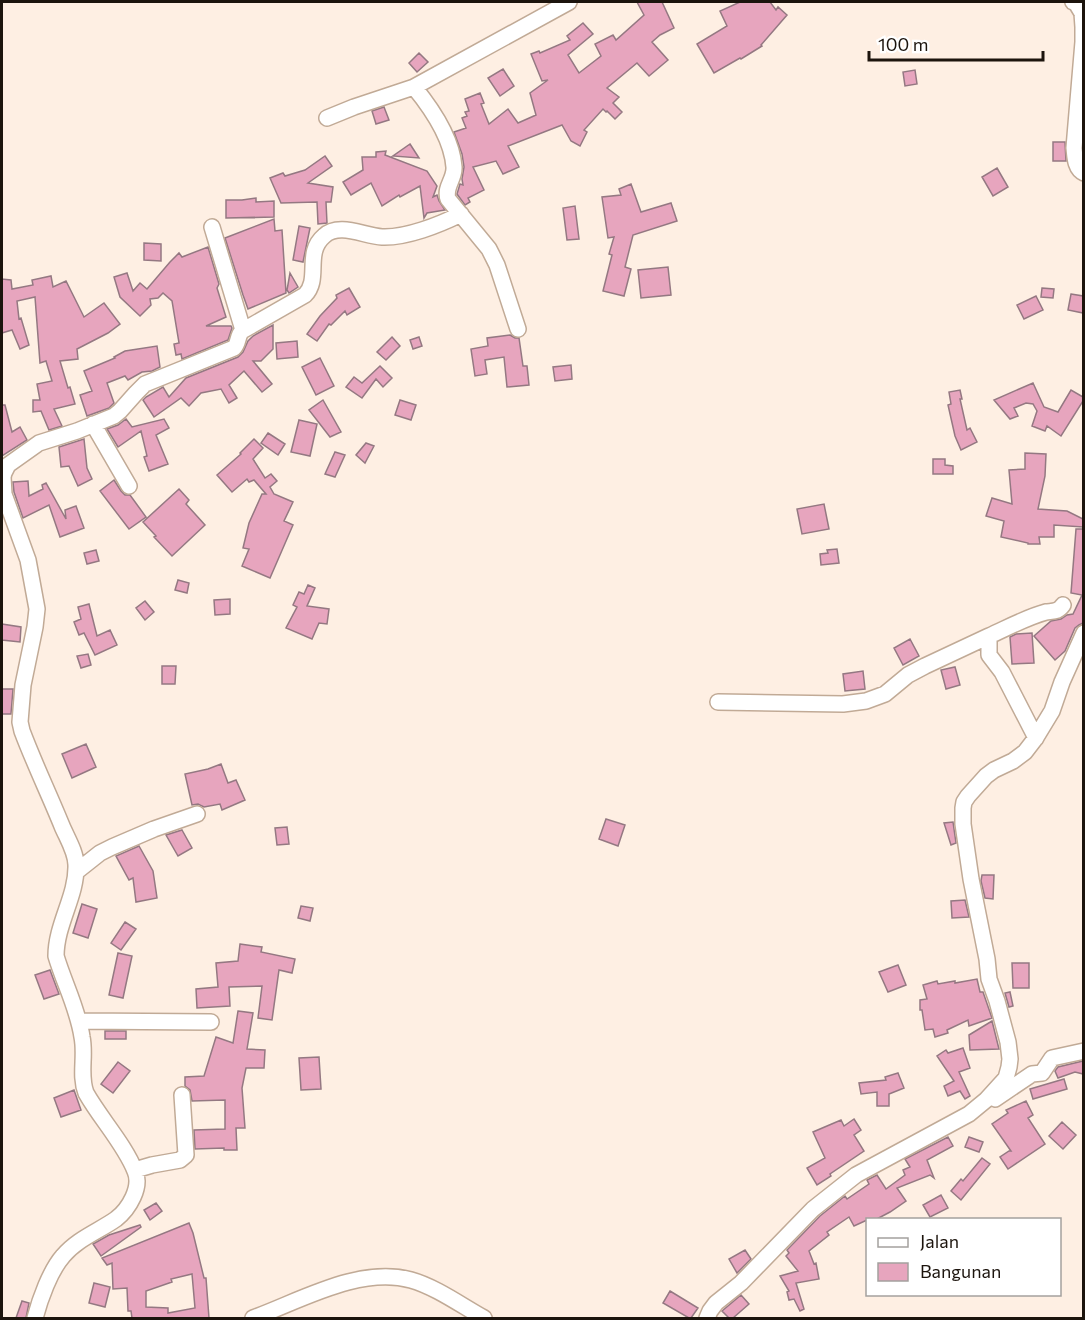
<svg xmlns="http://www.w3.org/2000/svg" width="1085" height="1320" font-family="Commissioner,sans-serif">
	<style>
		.building { fill: #e7a5be; stroke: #947882; stroke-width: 1.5; fill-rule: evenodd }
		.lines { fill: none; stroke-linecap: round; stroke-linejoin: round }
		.minor-casing { stroke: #c1aa96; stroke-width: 18 }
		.minor { stroke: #fff; stroke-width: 15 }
	</style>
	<rect width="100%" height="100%" fill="#feefe3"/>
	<path class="building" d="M637,2H662L674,28L660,35L652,42L668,60L649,76L637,63L607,88L619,97L613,103L622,112L615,119L607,111L606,112L603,109L584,130L587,132L580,146L571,141L562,125L508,146L519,167L503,174L496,161L473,167L484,190L468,198L470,202L465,205L457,194L460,184L463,185L462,179L464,167L462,154L454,132L466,128L462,118L467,116L465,112L469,111L465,99L480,93L484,103L481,104L489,124L508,109L518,123L536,115L530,93L548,80L542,81L531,54L539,51L540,53L570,40L567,36L583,23L593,34L568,55L579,73L601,56L595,44L613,35L616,40L644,15Z
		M740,2H770L776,10L778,7L787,15L761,45L762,46L741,59L740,58L714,73L697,44L727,26L720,11Z
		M419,53L428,62L417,72L409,63Z
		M503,69L514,86L500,96L488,78Z
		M915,70L917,84L905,86L903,72Z
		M384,107L389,120L376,124L372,111Z
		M1053,142H1065L1066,161H1053Z
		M410,144L419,158L393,156Z
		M386,151L385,155L427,171L437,186L433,197L437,195L439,201L445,210L427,213L424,218L420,186L400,197L399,195L382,206L371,183L351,195L343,182L363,170L362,157H376V152Z
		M325,156L332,166L308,183L333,187L331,202H326L327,223L318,224L317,202L281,203L270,178L283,173L285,176L305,170Z
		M997,168L1008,187L993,196L982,177Z
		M631,184L641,212L671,203L677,221L633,235L625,267L631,269L624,296L603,291L612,255L609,254L614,237L608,238L602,197L621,195L619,189Z
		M256,198V202L274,201V217L226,218V200H242Z
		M575,206L579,239L567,240L563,208Z
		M274,219L275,231L282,230L286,293L248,309L243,295L225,238Z
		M299,226L310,228L303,262L293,260Z
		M144,243L161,244V261L144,260Z
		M208,247L219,284L217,288L226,317L206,326H231L232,328L228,340L182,359L181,354L176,355L174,344L179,343L172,301L163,293L158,298L150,299L151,305L140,316L120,297L114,277L127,273L133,291L140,283L147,289L170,262L179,253L182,257Z
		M668,267L671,295L641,298L638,270Z
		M290,273L298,287L289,293L287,290Z
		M51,276L53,287L66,281L84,317L104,303L120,324L108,333L77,349L78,359L60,361L68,388L70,387L75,404L54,409L62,426L49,430L41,411L33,412V400H40L37,384L52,381L46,361L40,363L35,297L17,301L19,319L21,318L29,345L20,349L12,330L2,333V279L11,280L12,289L33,285L32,280Z
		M349,288L360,307L347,315L345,311L331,325L329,324L317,341L307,334L320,316L337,298L336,295Z
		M1042,288L1054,289L1053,298L1041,297Z
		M1071,294L1083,296V313L1068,310Z
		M1036,296L1043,310L1024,319L1017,305Z
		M273,325V349L261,361H253L272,384L262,392L244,371L229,385L237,398L229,403L221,389L201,393L189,406L181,398L154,417L143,400L146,397L163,387L169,397L186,378L238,357L243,352L248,341L253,336Z
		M510,335L515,338H519L523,366H527L529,385L507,387L504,357L485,360L487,374L475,376L471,349L488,346L487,338Z
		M392,337L400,346L386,360L377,352Z
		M419,337L422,346L413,349L410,340Z
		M297,341L298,357L277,359L276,343Z
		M157,346L160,367L152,371L142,372L128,380L125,376L107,383L114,403L109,408L87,416L80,395L92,391L84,371L115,358L114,357L125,351Z
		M320,358L334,386L316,395L302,367Z
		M571,365L572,379L555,381L553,367Z
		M380,366L392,378L383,387L376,379L362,398L346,387L354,377L362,383Z
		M1033,383L1044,407L1058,412L1071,390L1083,397V401L1061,436L1047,426L1045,431L1032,426L1037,411L1033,404L1026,403L1014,408L1018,416L1010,419L994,400Z
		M960,390L962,399H960L967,430L970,428L977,442L961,450L955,436L948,405L951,404L949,392Z
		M323,400L341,432L330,437L309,410Z
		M400,400L416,405L411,420L395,415Z
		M2,405H5L12,432L20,427L27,440L2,456Z
		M126,419L132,427L164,419L169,428L156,435L168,464L149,471L144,457L147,456L141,431L118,447L107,429L118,425Z
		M299,420L317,424L310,456L291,452Z
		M268,433L285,444L278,455L261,443Z
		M84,439L87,468L92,479L78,486L69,466L61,467L59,447Z
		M254,439L263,448L253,459L265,478L271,474L277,481L270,487L274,494L293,502L284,521L293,525L270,578L242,566L249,549L243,548L249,523L262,494H266L254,480L249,482L247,479L232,492L217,475L241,454L240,453Z
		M366,443L374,446L365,463L356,455Z
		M335,452L345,455L335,477L325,474Z
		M1025,453L1046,454L1045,476L1038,509L1067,511L1083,519V527L1054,525V537H1039L1040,544H1028V543L1001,537L1004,521L986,516L992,498L1012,504L1009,470L1025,469Z
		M933,459H945V465L953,466V474H933Z
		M114,480L121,491L125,495H130L146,517L129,529L100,491Z
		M28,481L29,496L43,489L42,485L46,483L66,519L65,510L76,506L84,528L60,537L49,505L23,518L14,492L13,482Z
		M179,489L189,500L186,504L205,525L172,556L154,537L156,536L143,522Z
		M824,504L829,529L802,534L797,509Z
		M1076,529H1083V623L1079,625L1075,628L1065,651L1055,660L1034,636L1051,621L1061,619L1067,615L1073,614L1082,595L1071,593Z
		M837,549L839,563L821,565L820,554L828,553L827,550Z
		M96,550L99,561L87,564L84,553Z
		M178,580L189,583L187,593L175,590Z
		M308,585L315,588L307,606L329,609L327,624L319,623L312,639L286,628L297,607L293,605L299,592L304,594Z
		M230,599V614L215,615L214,600Z
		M145,601L154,612L145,620L136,608Z
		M89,604L97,636L110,630L117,645L95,655L84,633L79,635L74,622L81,619L78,607Z
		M2,624L21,627L20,642L2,640Z
		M1032,633L1034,663L1012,664L1010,637L1016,634Z
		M910,639L919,656L903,665L894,648Z
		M88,654L91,665L81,668L77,656Z
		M162,666H176L175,684H162Z
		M955,667L960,685L946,689L941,670Z
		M863,671L865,689L845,691L843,674Z
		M2,689H13L11,714H2Z
		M86,744L96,767L72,778L62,754Z
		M221,764L228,783L236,780L245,800L222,810L220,804L204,807L198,804L192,805L185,774L208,769Z
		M606,819L625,825L618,846L599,839Z
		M953,822L956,843L951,845L944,823Z
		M287,827L289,844L277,845L275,828Z
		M182,830L192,848L178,856L166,835Z
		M139,846L153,871L157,898L136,902L133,878L129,880L116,856Z
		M982,875H994L993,899L985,898L981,881Z
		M965,900L969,917L952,918L951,901Z
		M82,904L97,909L88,938L73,933Z
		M301,906L313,908L310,921L298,918Z
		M125,922L136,929L121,950L111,943Z
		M240,944L262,947L261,952L295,959L292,973L279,970L272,1020L258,1018L262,986L229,987L230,1006L197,1008L196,989L218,987L216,963L238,961Z
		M118,953L132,956L123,998L109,995Z
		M1012,963H1029V988H1013Z
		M898,965L906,985L888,992L879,972Z
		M50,970L59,994L44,999L35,975Z
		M977,979L980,992H983L992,1018L969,1026L968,1020L947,1030L948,1033L935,1037L933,1029L925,1030L922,1010H920V1000L927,999L923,985L937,981L938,984L955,981V983Z
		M1010,992L1013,1006L1009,1007L1005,993Z
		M238,1011L253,1013L247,1049L265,1050L264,1068H246L242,1088L245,1128H236L237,1150H224V1148L195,1149L194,1130L225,1129V1100L192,1101L190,1090L185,1086V1077L204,1076L216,1037L233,1043Z
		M992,1021L999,1049L970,1050L969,1035Z
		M105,1031H126V1039H105Z
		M963,1048L970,1068L959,1072L970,1096L965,1099L960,1091L948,1096L944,1086L954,1081L937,1056L946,1050L948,1053Z
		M319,1057L321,1089L301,1090L299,1058Z
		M1083,1061V1074L1075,1072L1058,1078L1055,1071L1058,1067Z
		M118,1062L130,1071L113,1093L101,1084Z
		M898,1073L904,1088L889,1094V1106H877V1092L861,1094L859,1083L886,1080L885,1077Z
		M1064,1079L1067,1089L1033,1099L1030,1089Z
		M74,1090L81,1110L61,1117L54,1098Z
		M1026,1101L1033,1115L1028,1118L1045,1144L1008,1169L1000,1157L1009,1151H1011L992,1124L1008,1113L1006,1110Z
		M854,1119L861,1130L854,1135L864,1151L830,1174L831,1176L817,1185L807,1168L825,1158L813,1132L841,1120L844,1126Z
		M1062,1122L1076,1135L1063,1149L1049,1136Z
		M948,1137L953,1146L927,1160L934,1178L930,1175L897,1188L906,1201L890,1212L875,1220H867L854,1226L849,1217L827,1232L829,1235L809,1251L814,1264L816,1263L819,1279L796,1283L804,1309L800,1311L794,1299L789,1300L787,1292L789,1291L780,1276L798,1271L786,1256L789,1253L787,1250L820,1216L845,1196L847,1199L869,1184L867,1180L877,1175L886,1189L905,1175L903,1170L910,1167L905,1159Z
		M969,1137L983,1142L979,1152L965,1147Z
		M982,1158L990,1164L961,1200L951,1191L961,1179L963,1181Z
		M941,1195L948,1208L930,1217L923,1205Z
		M156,1203L162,1211L150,1220L144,1210Z
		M189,1223L193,1233L204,1278H206L209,1318H132L131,1311H128L127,1288L113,1289L112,1263L107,1265L102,1258ZM192,1274L195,1308L168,1313V1308L146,1307V1291L172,1282L171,1279Z
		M140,1225L141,1227L101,1256L93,1244L109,1235Z
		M745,1250L751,1259L737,1273L729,1259Z
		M94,1283L110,1287L105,1307L89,1303Z
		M670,1291L698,1308L691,1318H689L663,1303Z
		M741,1295L749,1304L733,1318H729L722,1311Z
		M22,1301L29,1303L26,1318H16Z"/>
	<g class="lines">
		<defs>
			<path id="minor" d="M1073,2L1076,3L1082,13L1083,27V42L1074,148C1075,157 1075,169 1084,173
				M327,118L354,107L414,87
				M212,227L243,330
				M518,329L497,265L489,249L448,199C444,187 455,179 454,167C452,138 432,109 414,87L569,2
				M93,424L129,486
				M989,636C1007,628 1027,617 1046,612C1054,611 1058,612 1063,605
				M718,702L843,704L866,701L885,694L908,675L925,666L989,636V655L1002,672L1036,738
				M76,872L100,853L112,847L154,829L197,814
				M79,1021L211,1022
				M995,1099L1032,1074L1042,1073L1052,1058L1084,1051
				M135,1170L152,1165L180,1160L186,1155L182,1095
				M35,1318C40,1299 50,1271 63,1256C77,1239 99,1231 116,1219C129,1209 142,1187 135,1171C125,1145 100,1118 86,1093C79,1075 86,1056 82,1037C78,1009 64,983 56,956C56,924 77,896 76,865C76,852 67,838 62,826C49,794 34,763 22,731L20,722L23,685L35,627L37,609L28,560L4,494L3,477L4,473L8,465L39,443L77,431L114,416L120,411L136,393L145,384L234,348C239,343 237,336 242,331L305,295C321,279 304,253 324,236C339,222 364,236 382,237C406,238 439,225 461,214
				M253,1318C300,1301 359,1266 411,1280C436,1287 462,1306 484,1318
				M707,1318L710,1311L716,1303L741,1283L813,1209L856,1175L969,1114L986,1100L1006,1078L1009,1067L1010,1059L1008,1042L997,1001L989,979L987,959L971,879L963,824V808L964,802L968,796L986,776L994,770L1013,761L1025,752L1035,739L1052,711L1062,682L1084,633"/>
		</defs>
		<use href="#minor" class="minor-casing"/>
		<use href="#minor" class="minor"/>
	</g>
	<rect width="1085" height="1320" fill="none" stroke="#1c140d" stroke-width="6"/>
	<rect x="866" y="1218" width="195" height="78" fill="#ffffff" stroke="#a4a19e" stroke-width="1.5"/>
	<rect x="878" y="1238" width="30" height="9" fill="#ffffff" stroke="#a4a19e" stroke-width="1.5"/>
	<text x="920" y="1248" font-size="18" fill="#1c140d">Jalan</text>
	<rect x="878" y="1263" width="30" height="18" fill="#e7a5be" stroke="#a4a19e" stroke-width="1.5"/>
	<text x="920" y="1278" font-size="18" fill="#1c140d">Bangunan</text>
	<path d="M869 51v9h174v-9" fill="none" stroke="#1c140d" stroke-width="3"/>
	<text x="878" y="51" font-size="18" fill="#1c140d" stroke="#ffffff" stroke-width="4.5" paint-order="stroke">100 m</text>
</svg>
